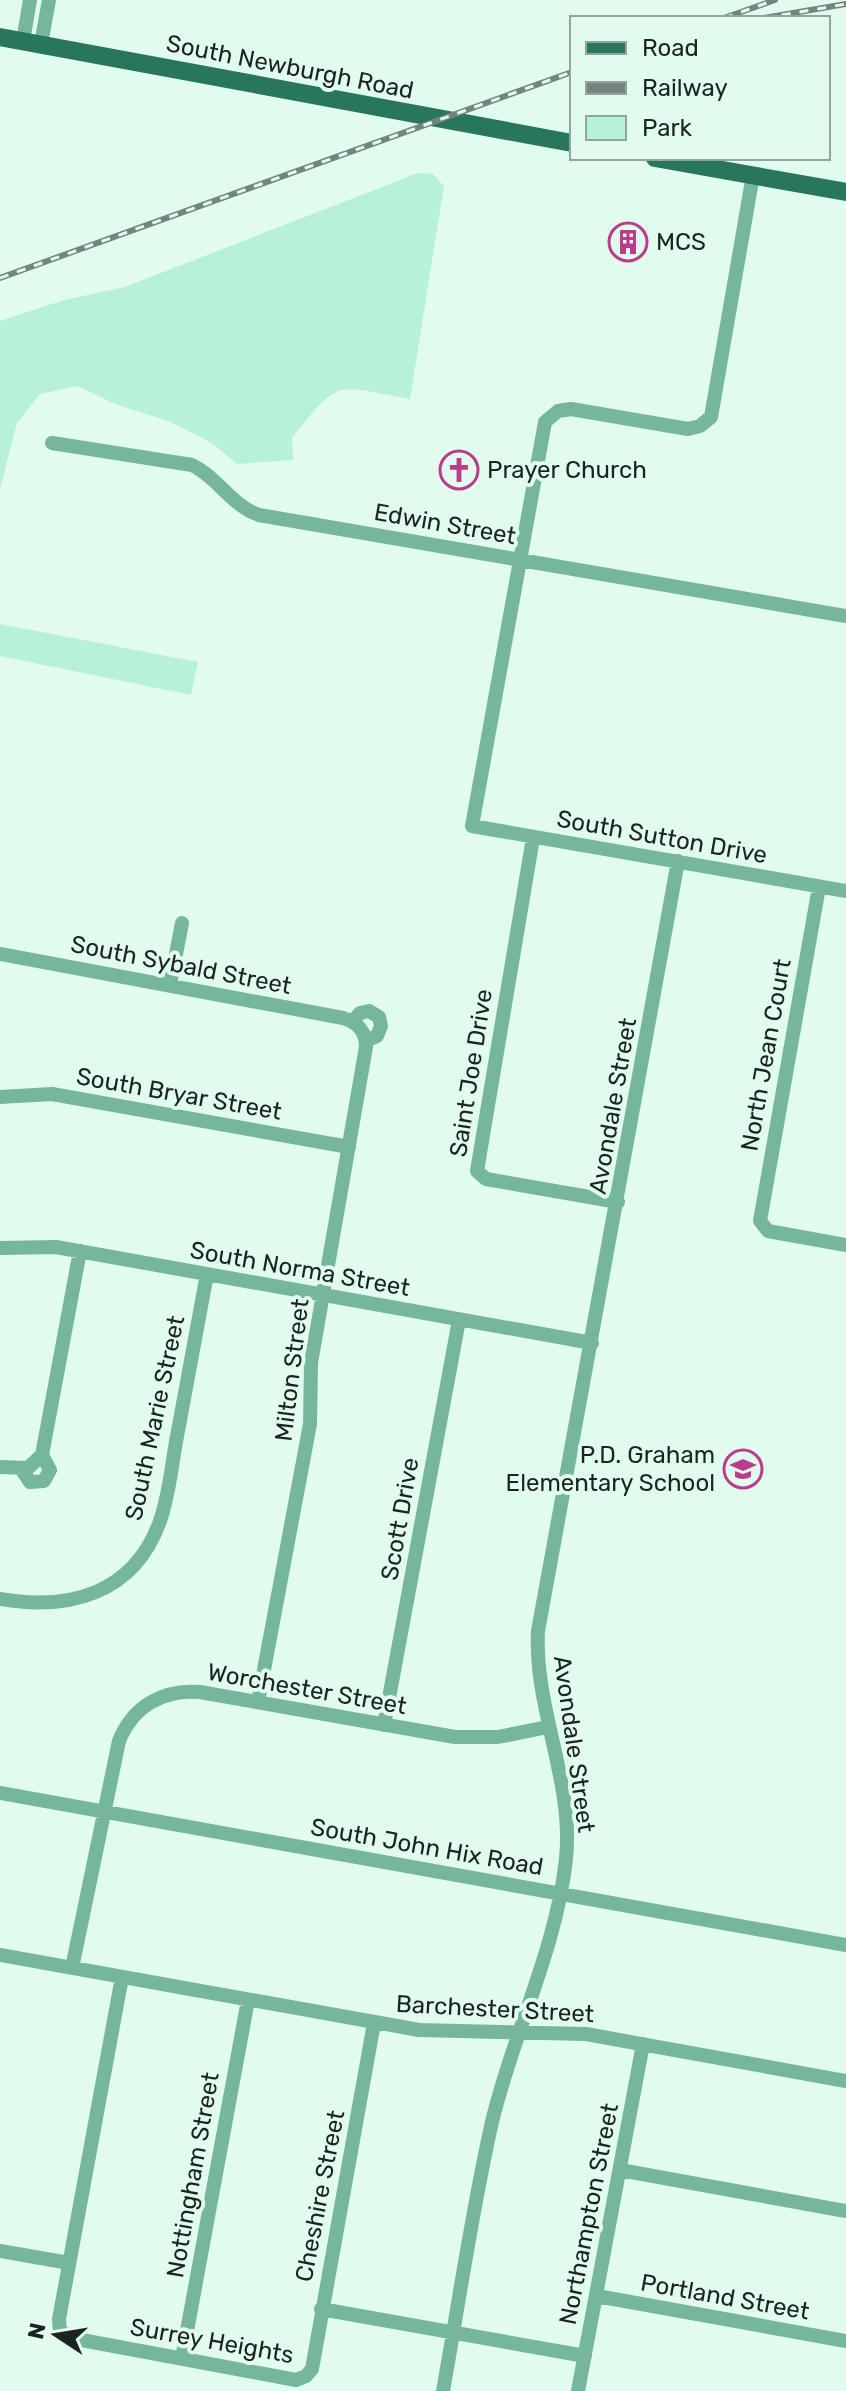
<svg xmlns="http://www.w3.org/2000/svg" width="846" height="2391" font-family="Rubik,sans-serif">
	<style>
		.green { fill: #b8f1d9 }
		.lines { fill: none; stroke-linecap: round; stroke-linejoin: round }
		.minor { stroke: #75b69c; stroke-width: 14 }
		.major { stroke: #28765c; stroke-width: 18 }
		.rail-casing { stroke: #74857e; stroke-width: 6 }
		.rail { stroke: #e1fbef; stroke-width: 3; stroke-dasharray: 9; stroke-linecap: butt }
		.labels { text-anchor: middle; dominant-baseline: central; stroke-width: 8; stroke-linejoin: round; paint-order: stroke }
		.street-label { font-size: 24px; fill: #1b2420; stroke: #e1fbef }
		.poi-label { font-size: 24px; fill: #1b2420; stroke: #e1fbef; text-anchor: start }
	</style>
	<rect width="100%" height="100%" fill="#e1fbef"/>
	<path class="green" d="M418,173L433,174L444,186L410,399C335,386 341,376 292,438L293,460L237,464L212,443L171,422L115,404L78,386L40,394L17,423L0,489V321L64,300L125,287Z
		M0,624L198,662L191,695L0,656Z"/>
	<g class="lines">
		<path class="minor" d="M23,41L30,0
			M41,44L49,0
			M753,175L711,417L700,426L688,429L571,409L558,411L545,422L472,826L846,891
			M52,443L192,465C217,477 232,506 259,515L846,616
			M533,838L477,1171L486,1179L618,1202
			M819,887L760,1221L768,1231L846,1245
			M0,954L343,1018C358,1022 366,1032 366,1047L311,1363L310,1424L258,1702
			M170,985L182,923
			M353,1021L360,1013L369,1011L379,1017L381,1026L377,1036L366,1041
			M0,1097L52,1094L349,1147
			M0,1248L56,1247L592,1343
			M0,1467L28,1468L42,1455L80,1251
			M22,1470L30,1482L44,1481L50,1470L42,1455
			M0,1599C69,1611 134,1594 160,1521C170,1493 172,1460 178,1431C188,1379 197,1326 207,1274
			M384,1725L459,1320
			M0,1793L846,1945
			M0,1955L419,2030L586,2034L846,2081
			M72,1968L119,1741C133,1706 163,1689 200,1692L455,1737H498L548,1727
			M122,1977L59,2319L60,2331L71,2338L296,2380L306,2376L312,2369L374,2023
			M620,2170L846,2211
			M0,2251L69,2263
			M597,2296L846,2341
			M321,2309L585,2356
			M182,2358L248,2000
			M443,2391C459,2302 472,2210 492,2122C513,2033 556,1951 566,1859C574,1782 534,1708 538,1631L678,861
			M578,2391L643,2044"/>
		<path class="major" d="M0,37L572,143
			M655,158L846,192"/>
		<defs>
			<path id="rail" d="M724,18L775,0
				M764,18L846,4
				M0,278L572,72"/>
		</defs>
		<use href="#rail" class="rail-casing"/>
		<use href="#rail" class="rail"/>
	</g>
	<defs>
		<symbol id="building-ring" viewBox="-11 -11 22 22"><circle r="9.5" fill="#e1fbef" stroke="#bb3d89" stroke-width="1.5"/><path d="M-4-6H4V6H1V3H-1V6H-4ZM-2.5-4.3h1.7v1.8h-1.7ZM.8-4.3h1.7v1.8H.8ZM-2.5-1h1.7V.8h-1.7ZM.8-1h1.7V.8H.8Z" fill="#bb3d89"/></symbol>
		<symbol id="church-ring" viewBox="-11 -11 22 22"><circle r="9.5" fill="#e1fbef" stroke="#bb3d89" stroke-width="1.5"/><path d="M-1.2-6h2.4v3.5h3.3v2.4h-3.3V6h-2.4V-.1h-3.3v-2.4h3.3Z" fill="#bb3d89"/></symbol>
		<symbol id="school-ring" viewBox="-11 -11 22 22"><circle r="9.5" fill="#e1fbef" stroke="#bb3d89" stroke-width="1.5"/><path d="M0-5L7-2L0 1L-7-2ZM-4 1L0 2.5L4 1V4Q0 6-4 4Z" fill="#bb3d89"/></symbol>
	</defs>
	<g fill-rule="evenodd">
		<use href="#building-ring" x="606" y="220" width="44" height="44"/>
		<use href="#church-ring" x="437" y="448" width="44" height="44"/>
		<use href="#school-ring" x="721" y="1447" width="44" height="44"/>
	</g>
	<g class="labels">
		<g class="street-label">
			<text transform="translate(290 67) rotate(11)">South Newburgh Road</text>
			<text transform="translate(445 524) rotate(10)">Edwin Street</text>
			<text transform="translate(662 837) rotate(10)">South Sutton Drive</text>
			<text transform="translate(181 965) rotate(11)">South Sybald Street</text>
			<text transform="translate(766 1055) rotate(-80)">North Jean Court</text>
			<text transform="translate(471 1073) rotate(-81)">Saint Joe Drive</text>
			<text transform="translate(179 1094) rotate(10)">South Bryar Street</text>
			<text transform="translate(613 1106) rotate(-80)">Avondale Street</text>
			<text transform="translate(300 1269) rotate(10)">South Norma Street</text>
			<text transform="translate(292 1370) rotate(-83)">Milton Street</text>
			<text transform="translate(155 1418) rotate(-78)">South Marie Street</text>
			<text transform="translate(400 1519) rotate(-80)">Scott Drive</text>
			<text transform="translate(307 1689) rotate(10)">Worchester Street</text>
			<text transform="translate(574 1744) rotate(82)">Avondale Street</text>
			<text transform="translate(427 1847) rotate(10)">South John Hix Road</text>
			<text transform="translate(495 2009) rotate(3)">Barchester Street</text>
			<text transform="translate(193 2175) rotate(-80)">Nottingham Street</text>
			<text transform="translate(320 2196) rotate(-79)">Cheshire Street</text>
			<text transform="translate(589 2214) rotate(-79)">Northampton Street</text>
			<text transform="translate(725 2297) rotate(10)">Portland Street</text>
			<text transform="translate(212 2341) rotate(10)">Surrey Heights</text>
		</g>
		<g class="poi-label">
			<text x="656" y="242">MCS</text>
			<text x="487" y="470">Prayer Church</text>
			<text x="715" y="1455" text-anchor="end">P.D. Graham<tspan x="715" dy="28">Elementary School</tspan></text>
		</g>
	</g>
	<rect x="570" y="16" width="260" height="144" fill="#e1fbef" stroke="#92a59c" stroke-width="2"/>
	<rect x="586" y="42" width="40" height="12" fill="#28765c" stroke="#92a59c" stroke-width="2"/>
	<text x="642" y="56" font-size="24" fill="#1b2420">Road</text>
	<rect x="586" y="82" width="40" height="12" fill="#74857e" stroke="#92a59c" stroke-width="2"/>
	<text x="642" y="96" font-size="24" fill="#1b2420">Railway</text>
	<rect x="586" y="116" width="40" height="24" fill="#b8f1d9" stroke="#92a59c" stroke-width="2"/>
	<text x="642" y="136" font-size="24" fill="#1b2420">Park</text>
	<g transform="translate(56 2335) rotate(282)" stroke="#e1fbef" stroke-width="6" paint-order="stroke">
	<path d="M0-6L14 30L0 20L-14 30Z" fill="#1b2420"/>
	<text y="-12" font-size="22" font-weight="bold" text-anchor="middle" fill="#1b2420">N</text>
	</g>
</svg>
